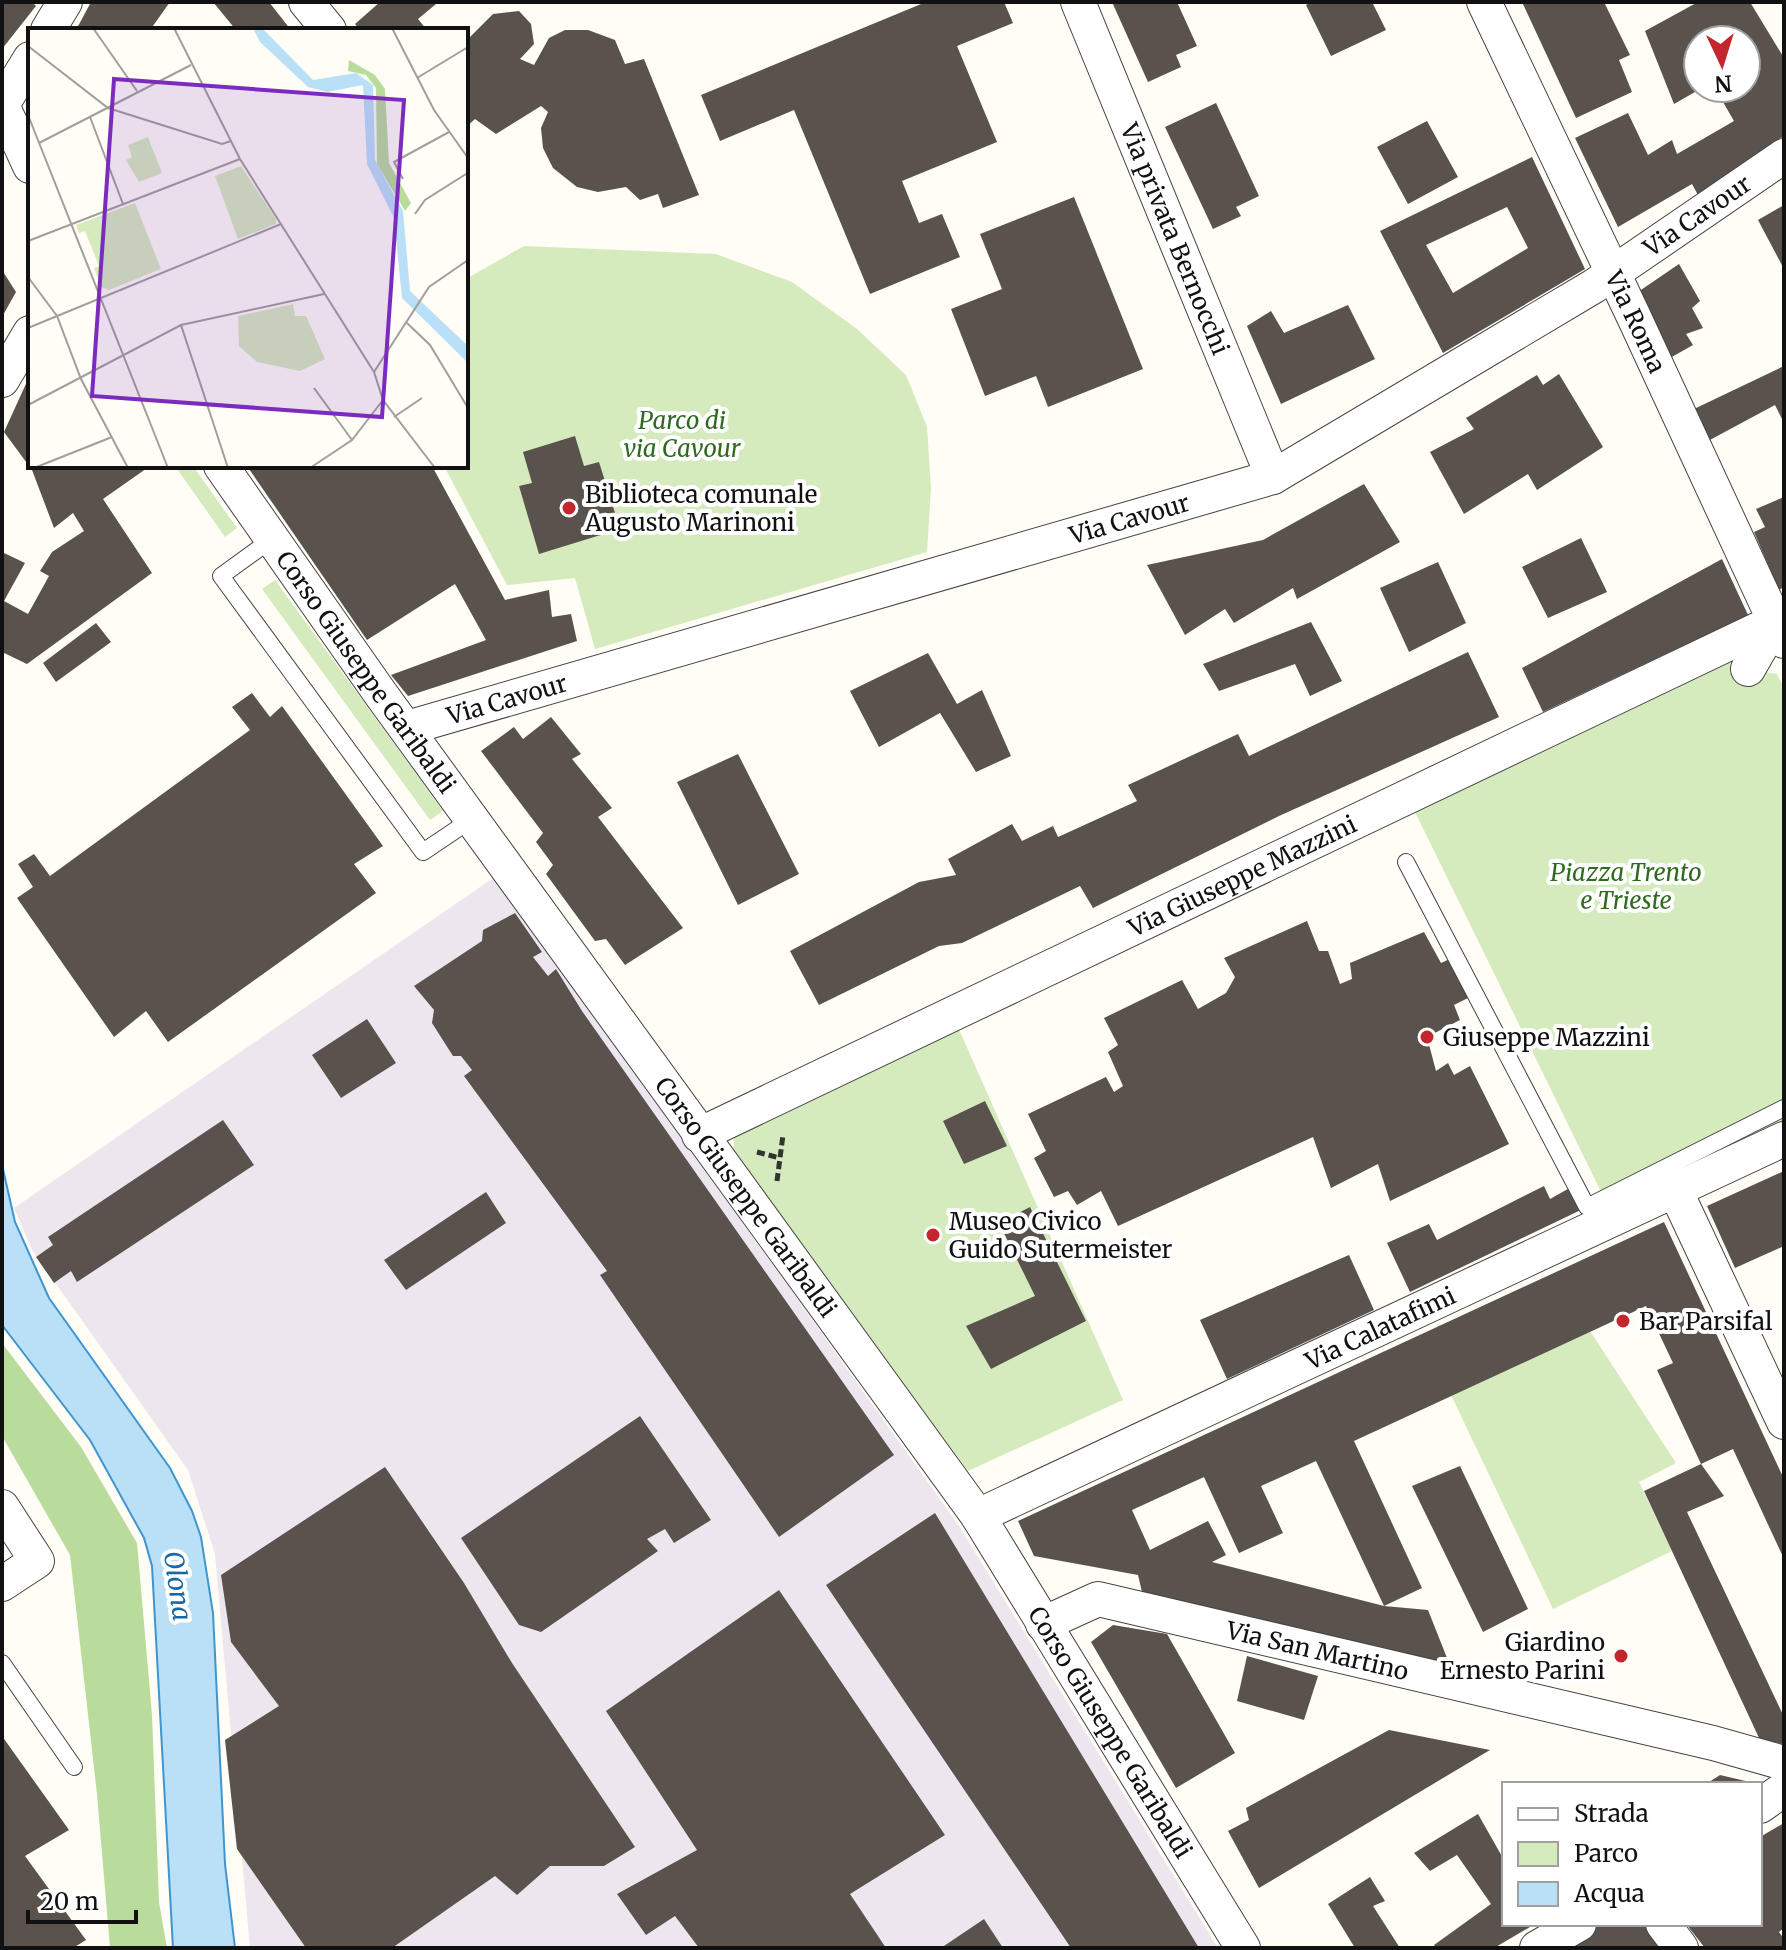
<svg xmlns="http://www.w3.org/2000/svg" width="1786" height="1950" font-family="Merriweather,serif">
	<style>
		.industrial { fill: #eee6ef }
		.green { fill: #d5ebbd }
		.forest { fill: #b9dc9c }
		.water { fill: #b9e0f7; stroke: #3f96cf; stroke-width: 2 }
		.building { fill: #5a524d; fill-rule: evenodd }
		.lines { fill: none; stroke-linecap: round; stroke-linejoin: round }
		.lane-casing { stroke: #444; stroke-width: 18 }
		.street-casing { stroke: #444; stroke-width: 36 }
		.path { stroke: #333; stroke-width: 5; stroke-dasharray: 8 4; stroke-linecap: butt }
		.lane { stroke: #fff; stroke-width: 16 }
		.street { stroke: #fff; stroke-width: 34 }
		.poi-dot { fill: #c4262e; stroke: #fff; stroke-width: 3 }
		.labels { text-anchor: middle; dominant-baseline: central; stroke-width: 8; stroke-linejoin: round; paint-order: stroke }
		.street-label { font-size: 24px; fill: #111; stroke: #fff }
		.park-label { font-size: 24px; font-style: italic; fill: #2f6b1f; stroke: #fff }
		.poi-label { font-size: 24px; fill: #111; stroke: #fff; text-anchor: start }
		.water-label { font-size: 26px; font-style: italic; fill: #1768a6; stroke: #fff }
		.inset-road { fill: none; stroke: #a09f9a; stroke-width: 2 }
		.view { fill: #7b2cbf; fill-opacity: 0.15; stroke: #7b2cbf; stroke-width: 4 }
		.inset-edge { fill: none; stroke: #111; stroke-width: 4 }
	</style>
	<rect width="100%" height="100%" fill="#fffdf5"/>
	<path class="industrial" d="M496,876L959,1526L1218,1948H250L215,1554L188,1470L32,1250L14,1208Z"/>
	<path class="green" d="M524,246L716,254L792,282L857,329L906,375L927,427L931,488L927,552L595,649L575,578L507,585L444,466H466V279Z
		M175,466H193L237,528L225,537Z
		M275,580L443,811L430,820L262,589Z
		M1729,661L1748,669L1777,674L1784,688V1121L1606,1202L1415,812Z
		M957,1025L1123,1400L968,1471L733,1165L734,1133Z
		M1590,1331L1676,1463L1639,1482L1672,1551L1553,1609L1451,1395Z"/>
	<path class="forest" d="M2,1343L81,1447L137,1543L152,1715L159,1902L167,1948H110L97,1794L70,1555L2,1436Z"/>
	<path class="water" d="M2,1165L15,1222L49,1298L170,1468L192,1511L201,1537L213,1613L225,1864L235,1948H173L152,1566L144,1538L90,1440L2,1325Z"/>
	<path class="building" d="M2,2H32L36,6L2,49Z
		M91,2H170L150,30H76Z
		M213,2H269L291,30H236Z
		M380,2H434L436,4L418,19L427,30H360L355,24Z
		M926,2H1004L1013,23L957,46L997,142L902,181L919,223L942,214L960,257L870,294L794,110L720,141L701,95Z
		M1112,2H1177L1197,46L1176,55L1181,67L1148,82Z
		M1311,2H1372L1386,30L1331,56L1306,5Z
		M1522,2H1604L1630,55L1619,60L1632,92L1576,118Z
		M1698,2H1750L1784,58V136L1698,195L1692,184L1618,227L1575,138L1628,113L1648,155L1672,140L1677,154L1734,121L1723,102L1745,91L1743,88H1746V40H1698V88H1702L1674,104L1645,31Z
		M519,11L531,24L534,44L520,59L534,65L549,38L565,30H588L615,40L625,64L644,59L699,195L663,208L658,194L640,200L626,187L598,192L577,187L553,168L543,148L541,128L548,112L541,106L496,134L475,119L466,127V41L493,14Z
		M1216,103L1259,196L1236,207L1241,216L1213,229L1165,127Z
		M1427,121L1458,177L1408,204L1377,147Z
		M1532,157L1585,269L1443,353L1380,231ZM1507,207L1528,248L1453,293L1426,245Z
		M1074,197L1143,369L1048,407L1036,376L985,396L951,309L1002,289L980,234Z
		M1784,205V269L1758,220Z
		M1679,264L1700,301L1692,308L1703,328L1686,334L1693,345L1670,358L1635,294Z
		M2,270L16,292L2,317Z
		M1348,305L1375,359L1281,404L1247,326L1271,311L1284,333Z
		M1784,366V423L1775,405L1708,441L1694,409Z
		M1559,374L1603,447L1537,490L1528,474L1464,514L1430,452L1474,429L1466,418L1537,375L1543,385Z
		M30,375V466H150L103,499L152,573L27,664L2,652V552L25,563L4,601L28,614L49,576L40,571L52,552L84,531L73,513L54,528L32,470L4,432Z
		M575,436L584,466L599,462L620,529L539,554L519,486L532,483L523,452Z
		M247,466H432L505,600L549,590L552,617L571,614L577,641L408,696L391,675L486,640L455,584L367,640Z
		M1364,484L1400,542L1297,599L1293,588L1234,623L1225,609L1185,635L1147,565L1263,540Z
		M1784,497V587L1779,590L1754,532L1765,527L1756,509Z
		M1581,538L1607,592L1548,618L1522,567Z
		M1722,559L1748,615L1543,712L1522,668Z
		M1438,562L1466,623L1409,652L1380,588Z
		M1311,622L1342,681L1310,696L1295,664L1219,691L1203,664Z
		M96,623L111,642L56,682L43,663Z
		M1468,652L1499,717L1279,816L1093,908L1080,886L962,943L939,946L819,1005L790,951L919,882L956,875L948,859L1012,824L1022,841L1053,826L1058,837L1137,801L1128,785L1238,734L1249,756Z
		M928,653L957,704L982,690L1011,756L976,772L940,713L879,747L850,691Z
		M252,693L270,717L282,706L383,846L354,864L376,893L168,1042L146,1011L114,1037L17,898L33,887L18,864L34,854L50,876L250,730L232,707Z
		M551,717L581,754L572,759L612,808L598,817L683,928L625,965L606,939L595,941L546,874L553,865L536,842L543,833L481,751L514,727L523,739Z
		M738,754L799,874L738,905L677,782Z
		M515,913L542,952L533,957L548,976L556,969L582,1011L894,1455L779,1537L600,1275L607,1271L464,1076L472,1070L461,1056H453L432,1023L434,1010L414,986L482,941L483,930Z
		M1307,921L1319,951H1328L1340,984L1352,979L1350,963L1424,932L1441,963L1452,958L1472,996L1454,1005L1460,1020L1427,1037L1436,1071L1448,1063L1454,1075L1470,1066L1509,1144L1390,1201L1378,1164L1331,1188L1313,1137L1118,1226L1101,1191L1077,1205L1068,1191L1054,1197L1034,1158L1046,1151L1028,1114L1106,1077L1114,1092L1123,1086L1108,1052L1118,1045L1104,1018L1182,980L1198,1009L1226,993L1235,977L1224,958Z
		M367,1019L396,1063L341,1098L312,1055Z
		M985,1101L1007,1146L964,1164L943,1121Z
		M223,1120L254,1165L77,1282L71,1271L54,1283L36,1257L53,1245L48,1237Z
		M1784,1171V1246L1735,1268L1707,1206Z
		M1575,1185L1587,1207L1410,1292L1387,1243L1429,1224L1437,1240L1544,1186L1550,1199Z
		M486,1192L506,1223L406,1290L384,1260Z
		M1030,1207L1086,1321L991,1369L966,1326L1035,1296L999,1223Z
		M1664,1222L1784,1479V1559L1733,1449L1701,1464L1657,1370L1673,1363L1646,1306L1354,1441L1422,1588L1384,1606L1316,1461L1261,1486L1283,1533L1239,1553L1204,1477L1132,1510L1150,1550L1208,1521L1226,1555L1212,1562L1384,1606L1428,1610L1451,1668L1142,1592L1138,1575L1034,1556L1018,1521Z
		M1349,1255L1374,1310L1227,1379L1200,1320Z
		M640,1416L711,1520L674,1543L665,1529L647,1539L658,1551L541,1632L519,1625L461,1538Z
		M1701,1464L1724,1496L1687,1512L1784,1717V1744L1760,1740L1644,1491Z
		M1460,1466L1528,1609L1483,1632L1412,1486Z
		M385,1467L464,1583L512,1663L635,1847L604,1866H550L517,1895L495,1876L392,1948H306L237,1849L225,1740L279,1706L231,1642L221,1575Z
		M935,1513L1199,1948H1071L826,1585Z
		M779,1590L945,1835L850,1894L886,1948H699L675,1916L646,1935L617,1894L697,1850L606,1711Z
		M1113,1625L1167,1634L1235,1753L1176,1788L1091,1642Z
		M1247,1656L1318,1676L1304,1720L1237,1701Z
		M1389,1730L1490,1750L1259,1888L1228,1831L1249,1820L1246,1808Z
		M2,1736L69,1830L25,1856L86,1940L73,1948H2Z
		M1720,1775L1754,1783V1784H1706Z
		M1478,1814L1504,1860V1924H1535L1494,1948H1436L1434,1945L1491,1904L1457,1855L1430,1871L1414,1853Z
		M1784,1823V1928L1779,1932L1784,1939V1948H1705L1686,1924H1760V1837Z
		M1370,1877L1385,1901L1373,1906L1400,1948H1355L1328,1904Z
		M984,1919L1003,1948H941Z
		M1599,1924H1643L1663,1948H1558Z"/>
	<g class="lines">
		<defs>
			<path id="lane" d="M272,539L221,576L423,852L472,819
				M1406,862L1587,1207L1784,1108
				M2,1663L74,1767"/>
			<g id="street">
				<path d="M306,2L329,30"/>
				<path id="s1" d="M1078,2L1273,477"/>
				<path id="s2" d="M1484,2L1634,317L1784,641"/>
				<path d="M48,30L65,2"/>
				<path d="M2,105L30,166"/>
				<path d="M2,105L30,59"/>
				<path d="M2,380L30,333"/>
				<path id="s3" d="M221,466L380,693L978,1516L1243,1948"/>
				<path d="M1748,669L1775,622"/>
				<path id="s4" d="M407,728L1273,477L1594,286L1784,156"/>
				<path id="s5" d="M699,1135L1784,617"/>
				<path d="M1675,1190L1784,1422"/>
				<path d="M2,1507L37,1561L2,1584"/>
				<path id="s6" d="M978,1516L1784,1139"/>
				<path id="s7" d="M1043,1624L1098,1599L1713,1743L1784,1763"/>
				<path d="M1760,1806L1784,1789"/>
				<path d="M1663,1924L1681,1948"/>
				<path d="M1537,1948L1579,1924"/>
			</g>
		</defs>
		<use href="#lane" class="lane-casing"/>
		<use href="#street" class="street-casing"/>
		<path class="path" d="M757,1152L780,1158
			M777,1181L783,1135"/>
		<use href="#lane" class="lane"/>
		<use href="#street" class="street"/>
	</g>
	<g class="poi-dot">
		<circle cx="569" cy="508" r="8"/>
		<circle cx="1427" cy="1037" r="8"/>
		<circle cx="933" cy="1235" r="8"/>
		<circle cx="1623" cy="1321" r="8"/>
		<circle cx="1621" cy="1656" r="8"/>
	</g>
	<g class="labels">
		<g class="street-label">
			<text stroke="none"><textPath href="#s4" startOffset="1400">Via Cavour</textPath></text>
			<text stroke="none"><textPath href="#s1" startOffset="256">Via privata Bernocchi</textPath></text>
			<text stroke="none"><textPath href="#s2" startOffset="354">Via Roma</textPath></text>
			<text stroke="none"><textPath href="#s4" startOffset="752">Via Cavour</textPath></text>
			<text stroke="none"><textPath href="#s3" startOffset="252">Corso Giuseppe Garibaldi</textPath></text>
			<text stroke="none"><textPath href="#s4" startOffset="104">Via Cavour</textPath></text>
			<text stroke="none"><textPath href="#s5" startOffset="602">Via Giuseppe Mazzini</textPath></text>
			<text stroke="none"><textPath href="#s3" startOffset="900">Corso Giuseppe Garibaldi</textPath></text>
			<text stroke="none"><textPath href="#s6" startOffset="444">Via Calatafimi</textPath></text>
			<text stroke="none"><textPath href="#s7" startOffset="286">Via San Martino</textPath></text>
			<text stroke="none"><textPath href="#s3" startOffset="1548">Corso Giuseppe Garibaldi</textPath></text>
		</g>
		<g class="park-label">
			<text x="682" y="420">Parco di<tspan x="682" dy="28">via Cavour</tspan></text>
			<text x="1626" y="872">Piazza Trento<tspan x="1626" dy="28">e Trieste</tspan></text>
		</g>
		<g class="poi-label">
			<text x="585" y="494">Biblioteca comunale<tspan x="585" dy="28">Augusto Marinoni</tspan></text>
			<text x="1443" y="1037">Giuseppe Mazzini</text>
			<text x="949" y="1221">Museo Civico<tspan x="949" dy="28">Guido Sutermeister</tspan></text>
			<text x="1639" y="1321">Bar Parsifal</text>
			<text x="1605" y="1642" text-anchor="end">Giardino<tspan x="1605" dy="28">Ernesto Parini</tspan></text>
		</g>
		<g class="water-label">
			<text transform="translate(178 1586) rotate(82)">Olona</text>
		</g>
	</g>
	<g transform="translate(28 28)">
		<rect width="440" height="440" fill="#fffdf5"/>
		<path d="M120,109L134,145L111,154L98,132L104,129L100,117ZM213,138L248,191V196L210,211L187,148ZM107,175L133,241L81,262L73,259L66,240L71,238L57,203L51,205L48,197ZM265,276L267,288H278L297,331L272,343L229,334L211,318L210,288Z" fill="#d5ebbd"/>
		<path d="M321,32L347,47L357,61L361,135L383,175L377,183L349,136L348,60L338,47L320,43Z" fill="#b9dc9c"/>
		<path d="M225,0H234L285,52L328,45L345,57L347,132L375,183L382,263L440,318V335L374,270L366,190L339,136L335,57L299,64L280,59L232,14Z" fill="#b9e0f7"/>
		<path class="inset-road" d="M65,0L109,63M146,0L212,131L346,344L355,372L407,440M364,0L406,82L440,130M0,18L80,80L194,116L203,113M389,50L440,19M0,87L140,440M62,89L95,176M11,115L163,37M375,151L366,134L421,104M387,186L397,172L438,146M0,213L212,131M0,249L29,288L53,351L100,440M379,295L402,317L440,380M153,297L200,440M0,300L253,196M346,344L401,259L440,232M286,360L324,412M0,377L153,297L296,266M366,389L394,370M6,440L84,409M282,440L324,412L355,372"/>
		<path class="view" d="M86,51L376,72L354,389L64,368Z"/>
		<rect width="440" height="440" class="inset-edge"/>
	</g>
	<rect width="1786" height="1950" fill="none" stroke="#111111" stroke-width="8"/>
	<rect x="1502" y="1782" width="260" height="144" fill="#ffffff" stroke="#a0a0a0" stroke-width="2"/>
	<rect x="1518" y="1808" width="40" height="12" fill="#ffffff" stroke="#a0a0a0" stroke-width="2"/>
	<text x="1574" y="1822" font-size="24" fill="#111111">Strada</text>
	<rect x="1518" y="1842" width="40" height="24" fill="#d5ebbd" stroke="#a0a0a0" stroke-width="2"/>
	<text x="1574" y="1862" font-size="24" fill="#111111">Parco</text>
	<rect x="1518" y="1882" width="40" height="24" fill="#b9e0f7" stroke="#a0a0a0" stroke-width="2"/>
	<text x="1574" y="1902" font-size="24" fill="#111111">Acqua</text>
	<g transform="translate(1722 64) rotate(176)"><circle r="38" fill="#ffffff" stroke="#a0a0a0" stroke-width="2"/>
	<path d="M0-6L14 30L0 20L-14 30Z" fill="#c4262e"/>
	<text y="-12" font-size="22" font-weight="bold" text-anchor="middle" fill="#111111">N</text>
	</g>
	<path d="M28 1910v12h108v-12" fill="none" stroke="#111111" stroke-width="4"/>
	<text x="40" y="1910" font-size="24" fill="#111111" stroke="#ffffff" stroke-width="6" paint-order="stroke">20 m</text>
</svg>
